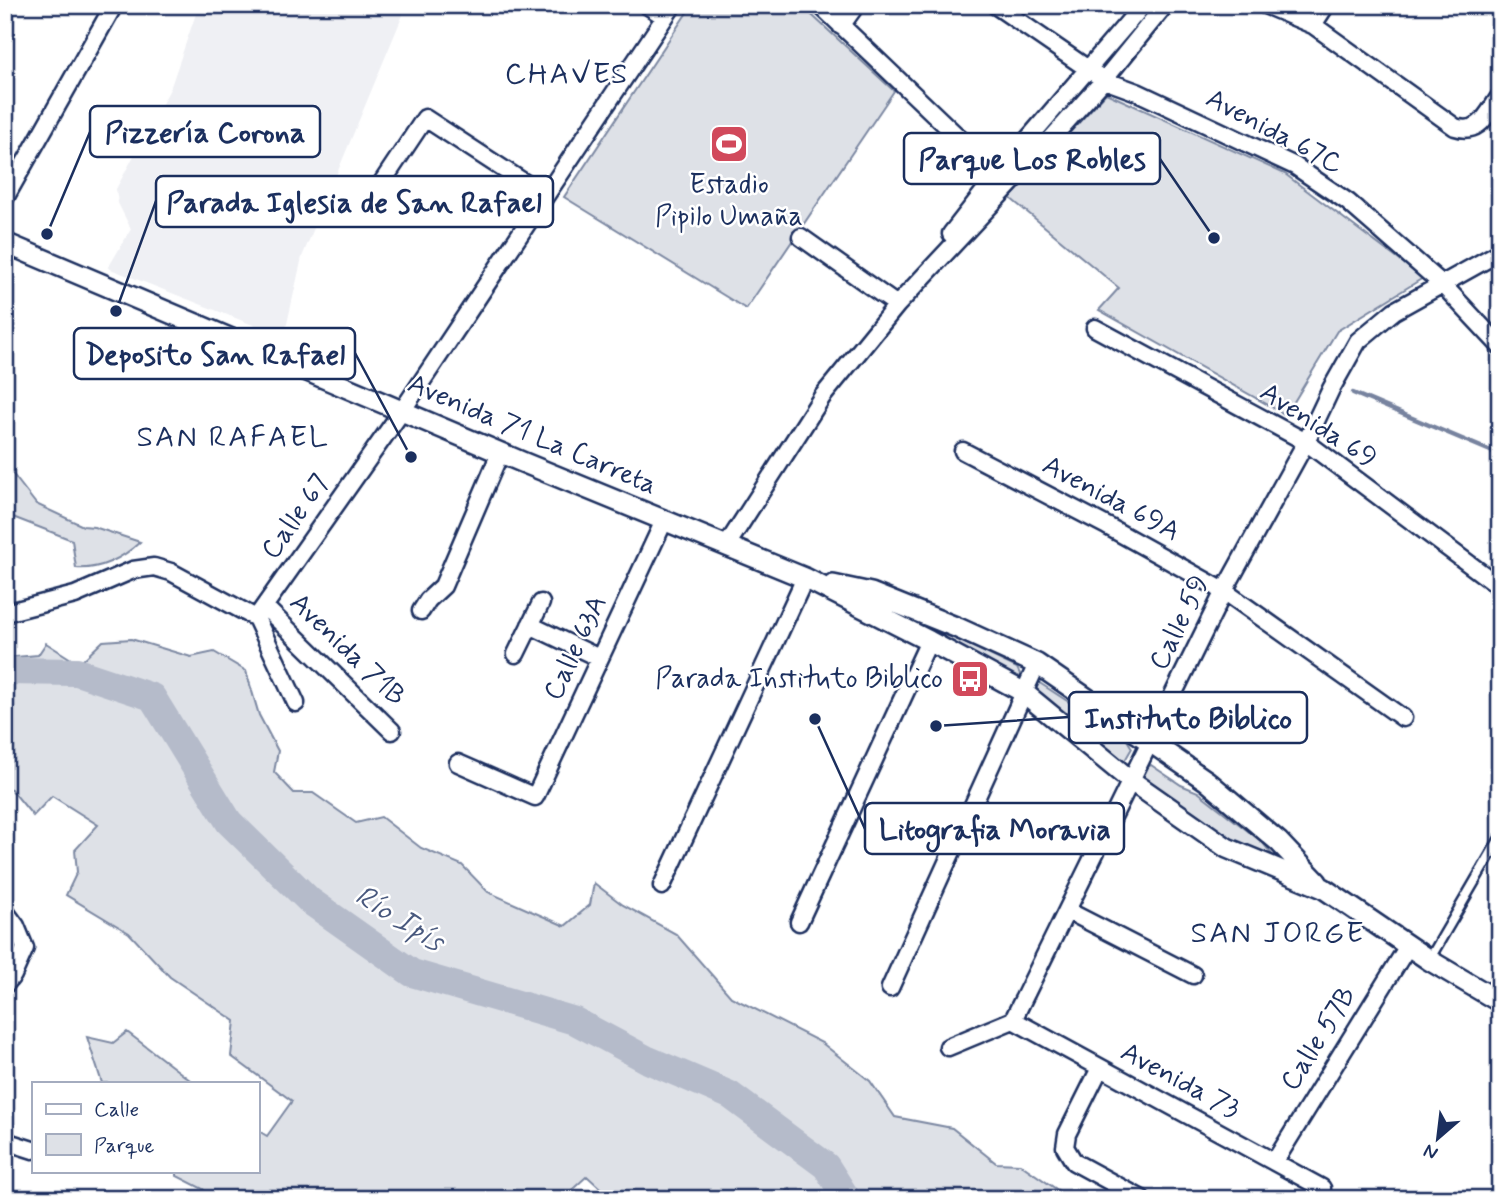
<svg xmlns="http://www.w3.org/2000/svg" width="1505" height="1204" font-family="Mynerve,sans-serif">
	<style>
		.built { fill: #eff0f4 }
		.green { fill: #dee1e7; stroke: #7c88a2; stroke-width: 2 }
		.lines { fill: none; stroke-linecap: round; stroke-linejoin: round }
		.stream { stroke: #77839f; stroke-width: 4.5 }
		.river { stroke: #b5bbca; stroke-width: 28 }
		.service-casing { stroke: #1b2f5e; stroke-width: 13 }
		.minor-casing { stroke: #1b2f5e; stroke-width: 21 }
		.tertiary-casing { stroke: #1b2f5e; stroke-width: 24 }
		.service { stroke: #fff; stroke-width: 8 }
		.minor { stroke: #fff; stroke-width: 16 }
		.tertiary { stroke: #fff; stroke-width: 19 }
		.labels { text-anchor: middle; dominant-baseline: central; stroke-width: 5; stroke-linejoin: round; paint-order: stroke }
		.street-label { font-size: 28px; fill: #1b2f5e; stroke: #fff }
		.poi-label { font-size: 28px; fill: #1b2f5e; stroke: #fff }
		.neighbourhood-label { font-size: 30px; letter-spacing: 2px; fill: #1b2f5e; stroke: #fff }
		.water-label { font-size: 30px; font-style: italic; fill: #49597e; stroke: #fff }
		.leader { fill: none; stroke: #1b2f5e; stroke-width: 2.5 }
		.callout-dot { fill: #1b2f5e; stroke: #fff; stroke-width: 2.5 }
		.callout { fill: #fff; stroke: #1b2f5e; stroke-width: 2.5 }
		.callout-label { font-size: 30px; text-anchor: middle; font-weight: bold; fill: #1b2f5e }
	</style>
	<rect width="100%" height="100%" fill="#fff"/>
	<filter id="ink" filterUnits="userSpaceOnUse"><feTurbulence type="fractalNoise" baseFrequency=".0143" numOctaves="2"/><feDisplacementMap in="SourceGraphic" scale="14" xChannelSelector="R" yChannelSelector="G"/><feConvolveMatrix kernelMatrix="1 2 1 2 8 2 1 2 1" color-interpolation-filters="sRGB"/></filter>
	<g filter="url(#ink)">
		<path class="built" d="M199,5H407L302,257L284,337L108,268L131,229L118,203L116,189L170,89Z"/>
		<path class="green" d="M692,5H801L894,91L746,309L564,197Z
			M1106,93L1285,174L1423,278L1337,331L1286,415L1099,310L1119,288L1010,198Z
			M5,464L36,504L83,526L94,527L140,542C123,558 100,570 76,568L72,540L5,514Z
			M894,609L1017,668L1021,676L1019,680L889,612Z
			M131,639L191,657L214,652L246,671L259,715L278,751L274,772L294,793H313L356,823L381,817L421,848L462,865L488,892L565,926L590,905L594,883L623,905L676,934L731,997L822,1043L870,1081L895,1117L952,1128L996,1163L1020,1164L1059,1191L1053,1199H796L790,1189L776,1199H612L587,1176L562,1199H212L203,1189L177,1176V1171H257V1130L267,1136L292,1101L231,1056L235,1021L170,977L129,933L66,895L77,872L75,850L98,825L52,796L33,816L11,789L5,788V658L38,655L46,643L79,664L103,641Z
			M1035,680L1127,740L1132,748L1124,762L1120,763L1026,690Z
			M1151,765L1181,785L1198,792L1262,842L1278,862L1251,855L1141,777L1143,770Z
			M127,1032L186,1077L194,1083H102L87,1037L113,1043Z"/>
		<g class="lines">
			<path class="stream" d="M1353,393L1500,455"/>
			<path class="river" d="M5,671L77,672L152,697L229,822L310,901L412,973L575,1021L648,1060L730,1095L826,1166L847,1199"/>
			<defs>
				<path id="service" d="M1429,960L1500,838"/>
				<path id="minor" d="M647,5L665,17
					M820,5L1003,180
					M995,5L1104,80L1137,92L1295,166L1348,202L1442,284L1500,346
					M1265,5L1313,25L1455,127C1480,135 1487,114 1500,96
					M1495,5L1500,9
					M1313,25L1326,5
					M841,26L856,5
					M5,198L114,5
					M410,214L375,193L425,118L545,196
					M951,234L997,175L1143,5
					M801,237L897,305
					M1095,328L1306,442L1500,587
					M963,451L1107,526L1224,591L1403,718
					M727,545L822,397L897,305L1014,180L1104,80L1165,5
					M265,607L392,731
					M421,611L428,600L443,586L500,453
					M5,613L75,595L133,570L154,567L171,572L256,618L296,703
					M256,618L402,411L673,5
					M530,625L599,658
					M516,654L541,603
					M458,763L535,797L664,521
					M662,886L805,578
					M5,911L16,926L25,948L13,975L5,985
					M1068,911L1193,975
					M799,922L929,641
					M890,988L1037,664
					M1013,1020L1322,1188
					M948,1047L1013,1020L1224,591L1306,442L1331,389L1358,341L1394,311L1500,252
					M1100,1068L1067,1134L1065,1147L1074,1162L1142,1199
					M5,1141L33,1150
					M1275,1161L1408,946"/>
				<path id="tertiary" d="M5,243L522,462L805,578L929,641L1023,692L1130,780L1227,848L1323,888L1429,960L1500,1002
					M833,585L871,593L958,628L1037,664L1207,781L1279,842L1317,882"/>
			</defs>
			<use href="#service" class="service-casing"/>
			<use href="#minor" class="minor-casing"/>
			<use href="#tertiary" class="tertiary-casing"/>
			<use href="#service" class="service"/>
			<use href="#minor" class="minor"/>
			<use href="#tertiary" class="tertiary"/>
		</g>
	</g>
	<defs>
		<symbol id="stadium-square" viewBox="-11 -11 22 22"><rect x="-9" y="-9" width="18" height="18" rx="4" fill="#d1495b" stroke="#fff"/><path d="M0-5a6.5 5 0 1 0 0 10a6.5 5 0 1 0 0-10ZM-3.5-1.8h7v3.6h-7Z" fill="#fff"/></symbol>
		<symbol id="bus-square" viewBox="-11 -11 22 22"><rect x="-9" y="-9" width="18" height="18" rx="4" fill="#d1495b" stroke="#fff"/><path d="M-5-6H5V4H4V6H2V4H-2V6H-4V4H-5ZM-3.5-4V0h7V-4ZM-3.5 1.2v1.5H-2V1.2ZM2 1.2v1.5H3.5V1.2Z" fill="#fff"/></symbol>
	</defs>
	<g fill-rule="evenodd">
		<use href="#stadium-square" x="707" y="122" width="44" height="44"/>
		<use href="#bus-square" x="948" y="657" width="44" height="44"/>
	</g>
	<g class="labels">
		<g class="street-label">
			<text transform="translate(1274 132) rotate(28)">Avenida 67C</text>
			<text transform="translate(1318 426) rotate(33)">Avenida 69</text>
			<text transform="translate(532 435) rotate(23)">Avenida 71 La Carreta</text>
			<text transform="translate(1111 499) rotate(28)">Avenida 69A</text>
			<text transform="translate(296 517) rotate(-55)">Calle 67</text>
			<text transform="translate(1180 623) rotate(-64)">Calle 59</text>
			<text transform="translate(576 648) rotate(-65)">Calle 63A</text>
			<text transform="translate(347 650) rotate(44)">Avenida 71B</text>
			<text transform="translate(1319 1039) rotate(-58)">Calle 57B</text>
			<text transform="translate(1180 1081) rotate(28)">Avenida 73</text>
		</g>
		<g class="poi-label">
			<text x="729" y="185">Estadio<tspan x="729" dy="32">Pipilo Umaña</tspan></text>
			<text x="943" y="679" text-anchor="end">Parada Instituto Biblico</text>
		</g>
		<g class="neighbourhood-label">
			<text x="567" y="74">CHAVES</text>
			<text x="233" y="437">SAN RAFAEL</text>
			<text x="1278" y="933">SAN JORGE</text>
		</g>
		<g class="water-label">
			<text transform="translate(399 919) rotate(32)">Río Ipís</text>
		</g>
	</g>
	<path class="leader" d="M47 234L90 132M1214 238L1160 159M116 311L156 201M411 457L355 353M936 726L1069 717M815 719L865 829"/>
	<g class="callout-dot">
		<circle cx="47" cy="234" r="7"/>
		<circle cx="1214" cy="238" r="7"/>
		<circle cx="116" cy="311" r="7"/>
		<circle cx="411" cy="457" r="7"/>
		<circle cx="936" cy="726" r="7"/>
		<circle cx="815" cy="719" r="7"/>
	</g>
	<g class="callout">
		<rect x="90" y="106" width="230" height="51" rx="7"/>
		<rect x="904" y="133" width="256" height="51" rx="7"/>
		<rect x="156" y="176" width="397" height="51" rx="7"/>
		<rect x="74" y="328" width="281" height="51" rx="7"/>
		<rect x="1069" y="692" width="238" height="51" rx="7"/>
		<rect x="865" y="803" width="259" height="51" rx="7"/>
	</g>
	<g class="callout-label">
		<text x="205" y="142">Pizzería Corona</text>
		<text x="1032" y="169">Parque Los Robles</text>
		<text x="354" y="212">Parada Iglesia de San Rafael</text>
		<text x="215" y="364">Deposito San Rafael</text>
		<text x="1188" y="728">Instituto Biblico</text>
		<text x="995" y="839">Litografia Moravia</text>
	</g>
	<rect width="1505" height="1204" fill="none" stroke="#fff" stroke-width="28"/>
	<rect x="14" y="14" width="1477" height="1176" fill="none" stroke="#1b2f5e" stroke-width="2.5" filter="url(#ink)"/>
	<rect x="32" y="1082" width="228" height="91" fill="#ffffff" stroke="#a4acbf" stroke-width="2"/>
	<rect x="46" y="1104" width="35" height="10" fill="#ffffff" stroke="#a4acbf" stroke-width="2"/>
	<text x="94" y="1116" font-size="21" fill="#1b2f5e">Calle</text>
	<rect x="46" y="1134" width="35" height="21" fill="#dee1e7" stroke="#a4acbf" stroke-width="2"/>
	<text x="94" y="1152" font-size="21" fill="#1b2f5e">Parque</text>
	<g transform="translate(1438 1138) rotate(208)" stroke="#ffffff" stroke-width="5" paint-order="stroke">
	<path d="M0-5L12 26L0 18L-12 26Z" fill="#1b2f5e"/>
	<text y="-10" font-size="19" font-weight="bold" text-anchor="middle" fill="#1b2f5e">N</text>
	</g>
</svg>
